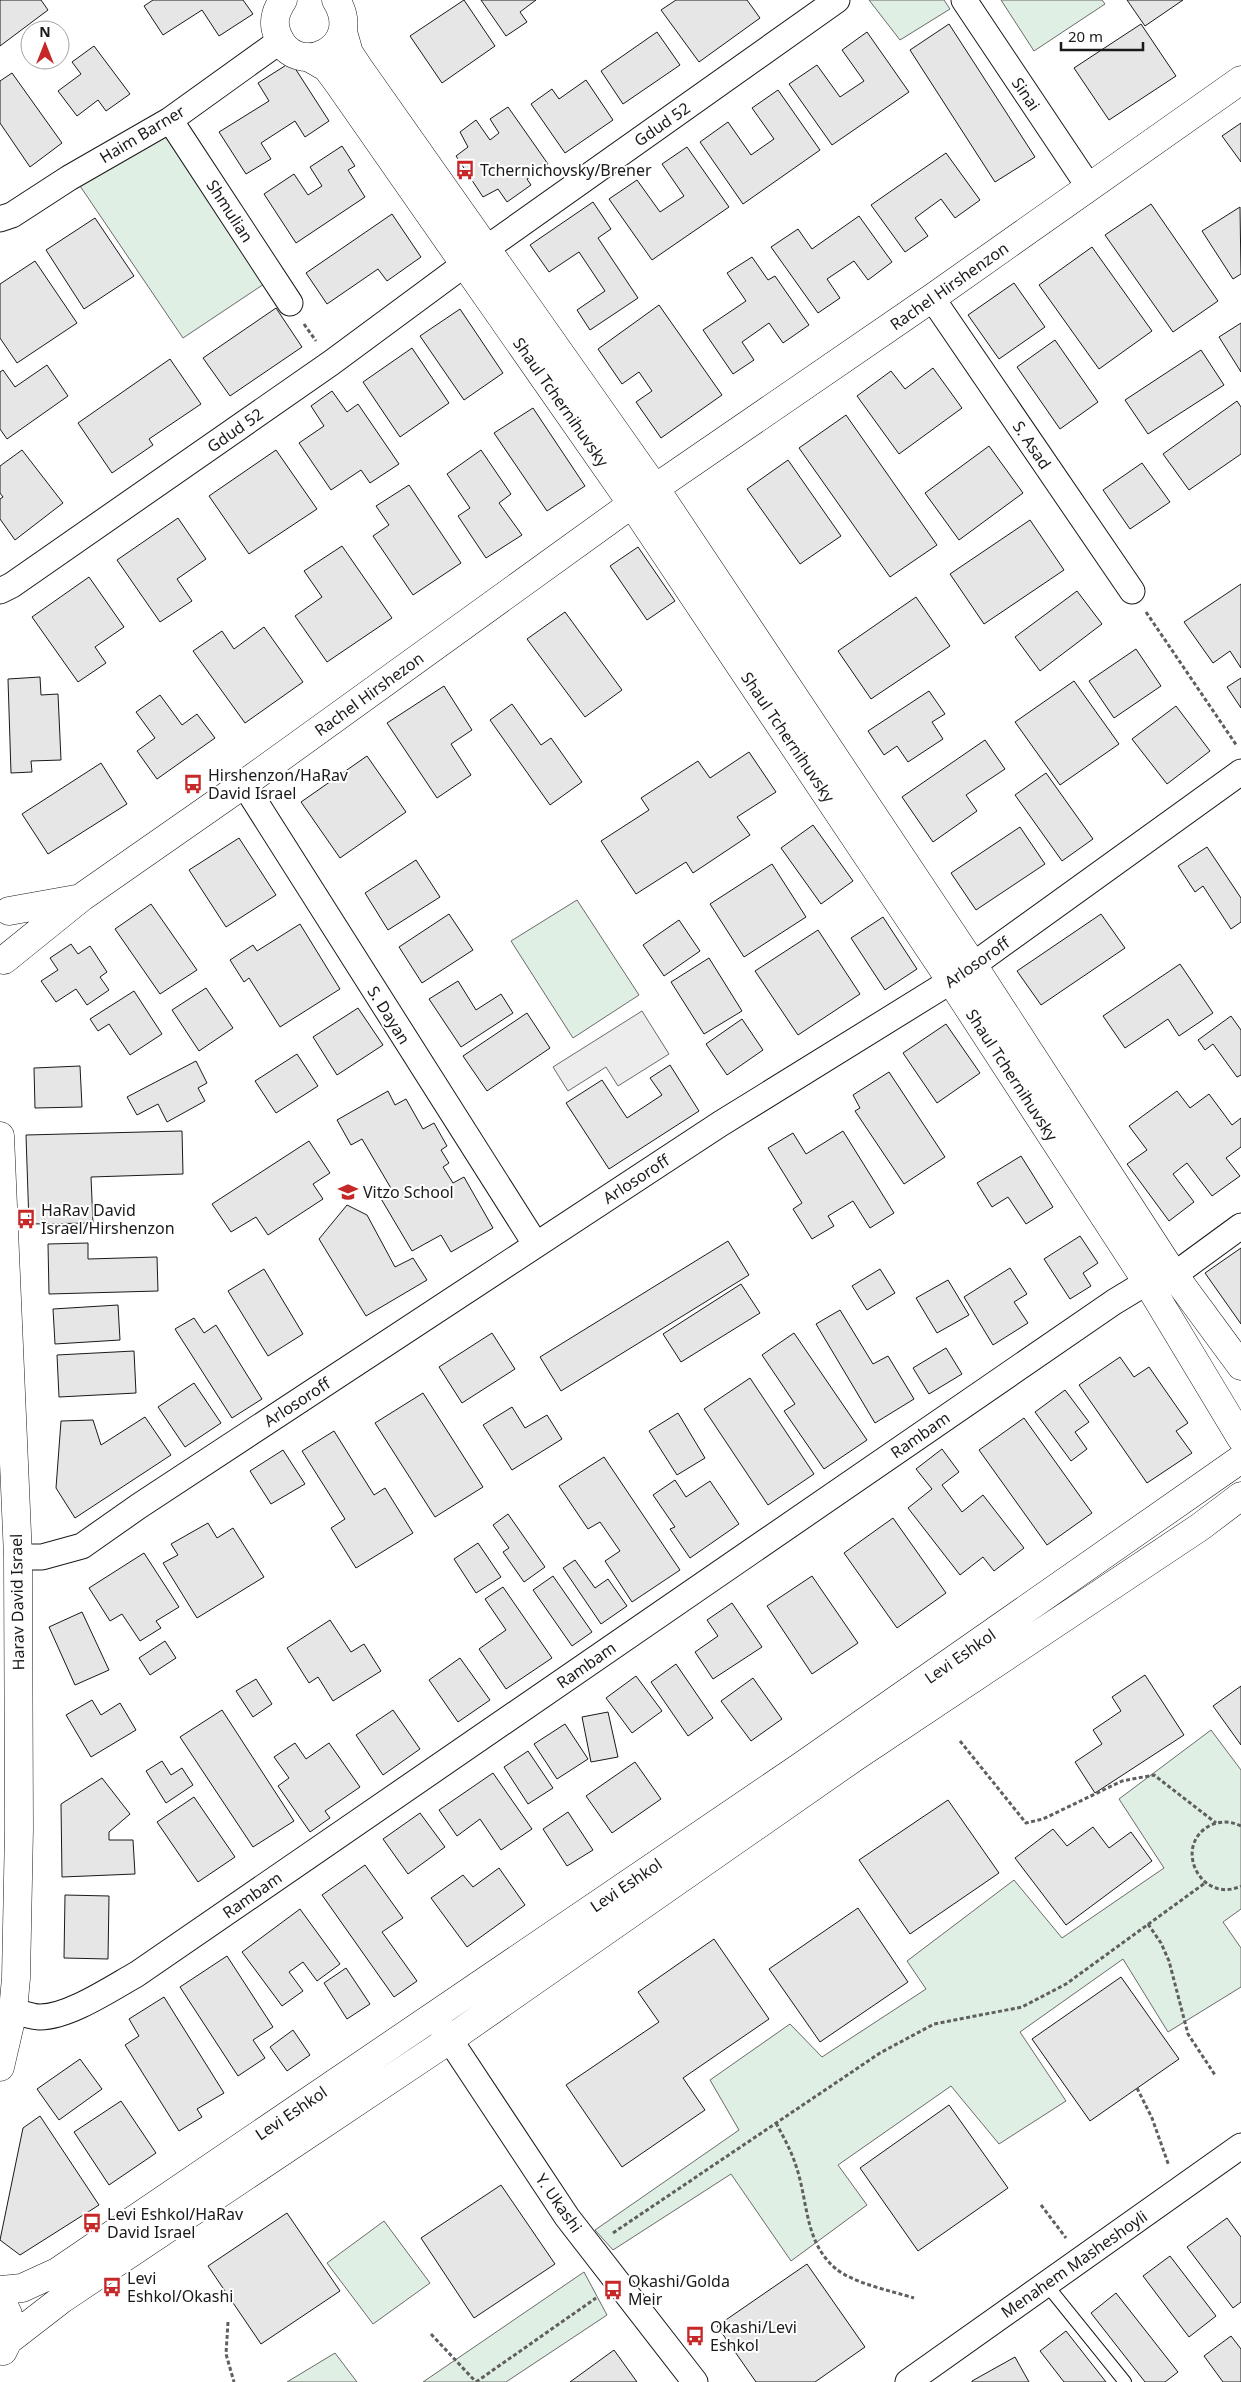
<svg xmlns="http://www.w3.org/2000/svg" width="1241" height="2382" font-family="'Noto Sans',sans-serif">
	<style>
		.green { fill: #e0efe3; stroke: #6a6a6a }
		.parking { fill: #ededed; stroke: #6a6a6a }
		.building { fill: #e6e6e6; stroke: #1a1a1a }
		.lines { fill: none; stroke-linecap: round; stroke-linejoin: round }
		.service-casing { stroke: #1a1a1a; stroke-width: 14 }
		.minor-casing { stroke: #1a1a1a; stroke-width: 27 }
		.tertiary-casing { stroke: #1a1a1a; stroke-width: 29 }
		.path { stroke: #5f5f5f; stroke-width: 3; stroke-dasharray: 4 2.5; stroke-linecap: butt }
		.service { stroke: #fff; stroke-width: 12 }
		.minor { stroke: #fff; stroke-width: 25 }
		.tertiary { stroke: #fff; stroke-width: 28 }
		.labels { text-anchor: middle; dominant-baseline: central; stroke-width: 4; stroke-linejoin: round; paint-order: stroke }
		.street-label { font-size: 16px; fill: #1a1a1a; stroke: #fff }
		.poi-label { font-size: 16px; fill: #1a1a1a; stroke: #fff; text-anchor: start }
	</style>
	<rect width="100%" height="100%" fill="#fff"/>
	<path class="green" d="M869,0H944L950,9L900,40Z
		M1001,0H1102L1105,4L1034,51Z
		M162,127L267,282L183,338L78,183Z
		M577,900L639,995L573,1038L511,941Z
		M1211,1730L1241,1770V1909L1223,1922L1241,1948V1987L1168,2032L1123,1959L1020,2032L1066,2101L999,2144L951,2086L838,2165L867,2205L791,2261L731,2174L613,2250L595,2230L739,2130L710,2080L790,2024L822,2057L926,1989L907,1961L1014,1880L1062,1938L1164,1868L1119,1799Z
		M384,2221L430,2283L373,2324L327,2263Z
		M584,2272L607,2315L506,2382H423Z
		M335,2353L357,2382H287Z"/>
	<path class="parking" d="M642,1011L669,1054L618,1086L606,1067L568,1091L553,1067Z"/>
	<path class="building" d="M0,0H41L48,10L0,46Z
		M153,0H243L253,14L219,36L202,10L163,35L144,6Z
		M464,0L495,46L442,83L410,36Z
		M481,0H536L520,12L527,22L506,36Z
		M676,0H747L760,18L699,62L661,10Z
		M1127,0H1183L1145,26Z
		M949,24L1035,157L995,182L910,50Z
		M1141,24L1176,76L1109,120L1074,68Z
		M657,32L680,65L623,104L601,71Z
		M867,32L909,92L832,145L789,84L817,65L840,97L864,81L842,50Z
		M94,46L130,94L106,111L98,100L77,116L58,91L81,74L72,62Z
		M291,62L329,121L305,137L295,121L261,143L271,159L246,174L219,132L269,101L258,83Z
		M12,73L62,143L30,167L0,123V81Z
		M586,80L613,120L565,153L531,104L552,89L559,99Z
		M778,90L820,150L743,204L700,142L728,122L751,155L774,139L752,108Z
		M508,107L548,164L527,179L531,185L507,202L498,189L483,197L456,156L468,147L460,132L476,120L490,140L499,133L490,119Z
		M1241,123V162L1222,136Z
		M342,146L355,166L348,170L365,197L296,243L264,194L294,174L308,195L322,186L310,167Z
		M687,147L729,207L652,260L609,199L637,180L660,212L684,196L662,164Z
		M946,153L980,200L955,218L941,199L915,218L928,236L905,252L871,205Z
		M593,202L611,229L598,238L638,298L590,330L577,310L605,291L579,252L549,272L530,245Z
		M1151,204L1218,301L1173,332L1105,235Z
		M1240,207L1241,274L1233,279L1202,231Z
		M392,214L421,257L387,281L378,269L327,304L306,273Z
		M859,216L892,262L868,280L854,261L827,279L840,298L818,313L771,247L798,229L812,249Z
		M95,218L134,276L84,309L46,250Z
		M1092,247L1152,331L1099,369L1039,285Z
		M752,257L768,280L775,276L809,325L783,343L769,323L742,342L754,360L733,374L703,330L746,301L727,273Z
		M35,261L77,323L17,363L0,338V284Z
		M1014,283L1045,327L999,359L968,315Z
		M659,305L722,395L661,438L636,402L652,391L639,372L622,384L598,349Z
		M276,308L302,347L230,396L203,358Z
		M460,309L503,373L464,400L420,336Z
		M1241,323V372L1219,337Z
		M1055,340L1098,402L1060,429L1017,367Z
		M412,348L449,403L400,437L363,382Z
		M1201,350L1224,385L1148,434L1125,400Z
		M170,359L201,404L149,439L153,445L112,473L78,423Z
		M47,365L68,396L7,439L0,429V372L3,370L15,387Z
		M933,368L962,408L899,454L857,396L891,371L905,389Z
		M332,391L347,412L358,404L399,464L370,483L361,470L331,490L299,443L324,426L311,406Z
		M1237,401L1241,407V454L1189,490L1163,454Z
		M533,408L585,486L547,511L494,433Z
		M846,415L937,545L890,577L799,448Z
		M989,446L1023,493L959,540L925,493Z
		M22,450L63,503L15,540L0,519V499L3,497L0,493V466Z
		M276,450L317,509L249,554L209,496Z
		M481,450L511,494L499,503L522,535L486,558L458,516L470,508L447,474Z
		M788,460L841,536L800,564L747,489Z
		M1142,463L1170,502L1130,529L1103,490Z
		M409,485L461,563L413,595L373,536L389,525L376,506Z
		M178,518L206,559L177,579L192,601L160,622L117,560Z
		M1030,520L1064,570L984,624L950,574Z
		M342,546L392,618L327,662L295,616L322,597L304,571Z
		M638,547L675,601L647,620L610,566Z
		M89,577L124,627L95,647L106,663L78,682L32,617Z
		M1241,584V668L1230,651L1213,663L1184,622Z
		M1077,591L1102,624L1040,671L1015,637Z
		M916,597L950,646L871,699L838,651Z
		M565,612L622,690L585,717L527,639Z
		M264,627L303,682L245,723L193,651L222,631L234,649Z
		M1136,649L1161,686L1114,718L1089,681Z
		M40,677L41,695L58,694L61,760L31,761L32,772L11,773L8,679Z
		M1241,678V708L1227,687Z
		M1074,681L1119,744L1060,785L1015,722Z
		M444,686L472,730L451,744L471,775L437,798L387,723Z
		M929,691L945,714L932,722L943,739L908,762L897,746L884,755L868,731Z
		M160,695L182,725L197,714L215,738L157,779L137,751L155,738L136,712Z
		M512,704L541,745L551,738L582,782L550,805L490,720Z
		M1176,706L1210,751L1167,784L1132,739Z
		M985,740L1005,769L966,795L977,811L933,842L902,797Z
		M749,752L776,792L737,817L750,835L693,873L686,862L636,894L601,841L649,810L641,798L698,761L710,778Z
		M367,756L406,812L340,858L301,802Z
		M101,763L127,804L48,854L22,814Z
		M1046,773L1093,839L1062,861L1015,795Z
		M813,825L853,881L821,904L781,848Z
		M1020,827L1045,864L976,910L951,873Z
		M239,838L276,895L226,927L189,870Z
		M1207,847L1241,898V922L1231,929L1203,886L1195,892L1178,866Z
		M416,860L440,897L388,930L365,893Z
		M772,864L806,917L744,957L710,904Z
		M151,904L197,970L160,994L115,929Z
		M449,914L473,950L422,983L399,947Z
		M1101,914L1125,948L1041,1005L1017,971Z
		M883,917L917,969L885,990L851,938Z
		M679,920L700,951L664,976L643,945Z
		M300,924L340,989L280,1027L249,978L244,982L230,960L253,945L257,951Z
		M818,930L860,994L798,1035L755,971Z
		M71,944L78,954L90,946L107,972L100,977L109,990L87,1005L76,989L56,1002L41,981L58,970L50,958Z
		M709,958L742,1011L704,1034L671,982Z
		M1180,964L1213,1013L1179,1036L1168,1019L1125,1048L1103,1016Z
		M458,981L476,1010L501,994L513,1013L461,1047L429,999Z
		M206,988L233,1028L199,1051L172,1010Z
		M134,991L162,1034L130,1055L109,1024L98,1031L90,1019Z
		M358,1008L383,1045L337,1075L313,1037Z
		M527,1013L550,1048L487,1091L463,1056Z
		M1231,1016L1241,1030V1075L1237,1077L1213,1044L1205,1050L1198,1040Z
		M742,1019L763,1050L727,1075L706,1044Z
		M946,1024L980,1073L937,1103L903,1053Z
		M297,1054L318,1086L276,1113L255,1081Z
		M196,1061L207,1083L198,1088L205,1101L167,1122L158,1104L137,1115L127,1097Z
		M670,1065L699,1111L609,1169L566,1103L602,1080L627,1118L662,1095L650,1078Z
		M80,1066L82,1107L35,1108L34,1068Z
		M889,1072L945,1157L904,1184L855,1111L860,1108L853,1095Z
		M388,1091L395,1105L406,1099L423,1129L434,1123L447,1146L441,1150L449,1163L443,1167L453,1183L464,1177L493,1228L451,1252L441,1235L412,1251L380,1197L392,1190L362,1139L351,1145L337,1120Z
		M1177,1091L1190,1108L1209,1094L1232,1125L1241,1118V1147L1226,1158L1240,1176L1212,1196L1187,1163L1173,1174L1194,1202L1169,1221L1127,1164L1147,1150L1129,1126Z
		M182,1131L183,1174L91,1177L93,1223L29,1224L26,1135Z
		M843,1131L894,1213L870,1228L853,1201L828,1216L834,1226L812,1239L793,1209L802,1203L768,1148L793,1133L806,1154Z
		M309,1141L330,1173L313,1184L323,1199L268,1235L256,1217L231,1232L212,1204Z
		M1021,1156L1053,1207L1026,1224L1008,1197L992,1207L977,1183Z
		M347,1205L367,1215L395,1267L413,1258L427,1280L366,1316L319,1239Z
		M1080,1236L1098,1263L1083,1273L1091,1286L1070,1299L1044,1259Z
		M728,1241L749,1275L561,1391L540,1357Z
		M88,1243V1259L157,1257L158,1291L49,1294L48,1244Z
		M1241,1248V1324L1205,1273Z
		M1010,1268L1027,1294L1014,1302L1028,1323L993,1345L964,1297Z
		M264,1269L303,1334L268,1356L228,1291Z
		M880,1269L895,1293L867,1310L852,1286Z
		M948,1280L969,1315L937,1333L916,1298Z
		M741,1284L760,1313L681,1362L663,1334Z
		M118,1305L120,1340L55,1344L53,1309Z
		M840,1310L873,1364L888,1356L914,1399L875,1423L816,1324Z
		M194,1318L204,1333L216,1325L262,1399L232,1418L175,1329Z
		M492,1333L515,1369L462,1403L439,1367Z
		M794,1333L867,1440L824,1469L784,1411L795,1404L762,1355Z
		M946,1348L962,1374L929,1394L913,1368Z
		M134,1351L136,1393L59,1397L57,1355Z
		M1120,1357L1134,1377L1149,1367L1188,1423L1176,1431L1192,1453L1147,1483L1079,1385Z
		M750,1378L814,1474L768,1505L704,1409Z
		M194,1383L221,1423L185,1447L158,1407Z
		M1065,1390L1089,1422L1075,1432L1087,1449L1071,1461L1035,1412Z
		M423,1393L483,1487L435,1517L375,1423Z
		M512,1407L525,1428L547,1415L562,1439L512,1470L483,1425Z
		M678,1413L705,1458L677,1475L649,1431Z
		M145,1417L171,1455L75,1518L56,1488L61,1421L93,1420L101,1445Z
		M1024,1418L1092,1513L1047,1545L979,1450Z
		M334,1431L374,1495L385,1488L413,1533L356,1568L331,1528L345,1519L302,1451Z
		M942,1449L959,1472L942,1485L962,1512L983,1495L1024,1548L994,1571L983,1557L960,1575L908,1508L932,1489L916,1469Z
		M283,1450L305,1484L271,1504L250,1471Z
		M604,1457L680,1570L632,1602L605,1561L620,1551L600,1522L588,1529L559,1486Z
		M675,1480L686,1497L710,1481L739,1524L690,1558L670,1529L675,1527L653,1495Z
		M508,1514L545,1567L524,1582L503,1552L509,1548L493,1525Z
		M893,1518L946,1593L897,1628L844,1553Z
		M208,1523L217,1538L233,1528L264,1577L197,1618L163,1563L178,1555L171,1544Z
		M478,1543L501,1577L476,1593L454,1559Z
		M144,1553L179,1607L156,1621L161,1628L140,1641L122,1614L110,1621L89,1588Z
		M575,1560L595,1588L608,1579L627,1606L601,1624L563,1568Z
		M553,1576L592,1632L572,1646L533,1590Z
		M812,1576L858,1643L812,1674L767,1606Z
		M503,1587L552,1658L506,1689L479,1649L506,1630L485,1599Z
		M732,1603L762,1647L713,1679L695,1652L718,1636L707,1620Z
		M82,1612L109,1670L75,1685L49,1627Z
		M330,1620L351,1652L364,1644L381,1671L333,1701L318,1677L309,1683L287,1648Z
		M165,1641L176,1658L150,1675L139,1658Z
		M460,1658L490,1700L458,1722L429,1680Z
		M676,1664L713,1718L688,1736L651,1682Z
		M1145,1675L1184,1735L1095,1793L1075,1762L1102,1744L1093,1730L1121,1711L1112,1697Z
		M636,1676L662,1711L632,1733L606,1698Z
		M753,1678L782,1719L751,1741L721,1701Z
		M256,1679L272,1704L253,1717L236,1691Z
		M1241,1686V1745L1213,1706Z
		M92,1700L101,1715L120,1703L136,1730L91,1757L66,1715Z
		M222,1710L294,1821L253,1847L180,1737Z
		M393,1710L420,1749L383,1775L356,1735Z
		M608,1712L618,1757L591,1762L582,1717Z
		M565,1724L588,1759L557,1779L534,1744Z
		M295,1743L306,1759L329,1743L360,1787L325,1811L330,1818L310,1832L278,1786L289,1778L274,1757Z
		M528,1751L553,1788L528,1804L504,1767Z
		M162,1761L171,1775L182,1768L193,1785L166,1803L146,1771Z
		M635,1762L661,1799L612,1833L586,1796Z
		M493,1773L532,1829L501,1850L480,1819L457,1836L439,1810Z
		M102,1778L130,1814L109,1832V1840H133L135,1874L62,1877L61,1804Z
		M194,1797L235,1857L198,1882L157,1822Z
		M948,1800L999,1873L910,1934L859,1860Z
		M568,1812L593,1850L567,1866L543,1829Z
		M420,1813L445,1847L408,1874L383,1839Z
		M1093,1827L1109,1848L1131,1832L1152,1861L1066,1925L1015,1858L1053,1829L1067,1846Z
		M365,1865L403,1918L382,1932L417,1981L394,1997L322,1895Z
		M499,1868L525,1905L467,1947L431,1898L463,1875L473,1887Z
		M65,1895L109,1896L108,1959L64,1958Z
		M858,1908L908,1982L820,2042L769,1969Z
		M300,1909L340,1964L317,1981L303,1962L289,1972L303,1991L282,2006L242,1952Z
		M714,1939L769,2019L683,2078L705,2110L622,2167L566,2085L659,2022L638,1992Z
		M227,1956L273,2027L253,2040L265,2058L238,2076L180,1987Z
		M346,1968L370,2004L347,2019L324,1983Z
		M1121,1977L1179,2059L1090,2121L1032,2039Z
		M164,1997L224,2093L197,2109L202,2117L179,2131L125,2045L139,2036L129,2019Z
		M293,2030L310,2055L287,2071L270,2047Z
		M80,2059L102,2089L59,2120L37,2089Z
		M121,2101L156,2153L109,2185L74,2132Z
		M949,2105L1008,2188L918,2251L860,2168Z
		M40,2116L99,2205L20,2255L0,2240L23,2128Z
		M501,2185L555,2264L474,2318L421,2238Z
		M287,2213L340,2291L261,2344L208,2266Z
		M1227,2218L1241,2237V2302L1233,2308L1187,2247Z
		M1170,2256L1216,2316L1189,2337L1143,2276Z
		M807,2264L865,2347L815,2382H756L717,2326Z
		M1116,2293L1178,2372L1165,2382H1145L1091,2313Z
		M1066,2331L1106,2382H1064L1040,2351Z
		M1231,2336L1241,2349V2382H1223L1204,2356Z
		M614,2350L637,2382H570Z
		M1015,2357L1029,2382H972V2381Z"/>
	<g class="lines">
		<defs>
			<path id="service" d="M1046,2284L1125,2382"/>
			<path id="minor" d="M964,0L1089,187
				M170,120L290,303
				M0,219L12,215L69,178L170,120L280,41
				M487,248L837,0
				M932,298L1132,591
				M0,591L12,585L331,363L465,264
				M244,784L536,1245
				M1174,1275L1241,1226
				M18,1557H42L82,1546L139,1506L720,1124L951,981L1241,772
				M13,2011C22,2013 32,2017 40,2017C69,2017 112,1988 137,1974L1114,1302L1147,1282
				M438,2022L567,2217L695,2382
				M908,2382L1241,2146"/>
			<path id="tertiary" d="M283,0C275,12 272,23 278,36C296,80 366,49 336,0
				M343,32L349,53L359,68L655,488L973,965L1174,1275L1241,1366
				M308,57L327,68L336,80L632,504L951,981L1147,1282L1241,1438
				M9,911L76,899
				M4,960L82,897L244,784L632,504L932,298L1241,80
				M0,1136L18,1557L19,1829L16,1978L13,2011L0,2067
				M0,2290L22,2288L57,2272L800,1767L1241,1459
				M0,2300C13,2317 13,2333 3,2351
				M9,2340L62,2299L449,2040L855,1757L1200,1527L1241,1496"/>
		</defs>
		<use href="#service" class="service-casing"/>
		<use href="#minor" class="minor-casing"/>
		<use href="#tertiary" class="tertiary-casing"/>
		<path class="path" d="M304,324L316,341
			M1146,612L1237,746
			M960,1741L1026,1823L1043,1819L1122,1781L1154,1775L1216,1823
			M1241,1826C1231,1821 1221,1821 1211,1825C1171,1845 1201,1905 1241,1886
			M1148,1924L1161,1943L1169,1961L1188,2034L1215,2075
			M1137,2088L1152,2118L1169,2166
			M776,2123C784,2138 792,2152 797,2169C808,2203 805,2242 835,2268C852,2283 892,2291 914,2298
			M1041,2205L1066,2238
			M613,2233L880,2053L934,2024L1022,2007L1066,1984L1205,1883
			M228,2322L226,2354L234,2382
			M431,2334L476,2382
			M476,2382L596,2298"/>
		<use href="#service" class="service"/>
		<use href="#minor" class="minor"/>
		<use href="#tertiary" class="tertiary"/>
	</g>
	<defs>
		<symbol id="bus-bare" viewBox="-9 -9 18 18"><path d="M-5-6H5V4H4V6H2V4H-2V6H-4V4H-5ZM-3.5-4V0h7V-4ZM-3.5 1.2v1.5H-2V1.2ZM2 1.2v1.5H3.5V1.2Z" fill="#c62828" stroke="#fff" stroke-width="2.5" paint-order="stroke"/></symbol>
		<symbol id="school-bare" viewBox="-9 -9 18 18"><path d="M0-5L7-2L0 1L-7-2ZM-4 1L0 2.5L4 1V4Q0 6-4 4Z" fill="#c62828" stroke="#fff" stroke-width="2.5" paint-order="stroke"/></symbol>
	</defs>
	<g fill-rule="evenodd">
		<use href="#bus-bare" x="451" y="156" width="28" height="28"/>
		<use href="#bus-bare" x="179" y="770" width="28" height="28"/>
		<use href="#school-bare" x="334" y="1178" width="28" height="28"/>
		<use href="#bus-bare" x="12" y="1205" width="28" height="28"/>
		<use href="#bus-bare" x="78" y="2209" width="28" height="28"/>
		<use href="#bus-bare" x="98" y="2273" width="28" height="28"/>
		<use href="#bus-bare" x="599" y="2276" width="28" height="28"/>
		<use href="#bus-bare" x="681" y="2322" width="28" height="28"/>
	</g>
	<g class="labels">
		<g class="street-label">
			<text transform="translate(1026 94) rotate(56)">Sinai</text>
			<text transform="translate(662 124) rotate(-35)">Gdud 52</text>
			<text transform="translate(142 134) rotate(-31)">Haim Barner</text>
			<text transform="translate(230 211) rotate(57)">Shmulian</text>
			<text transform="translate(949 286) rotate(-35)">Rachel Hirshenzon</text>
			<text transform="translate(561 402) rotate(55)">Shaul Tchernihuvsky</text>
			<text transform="translate(235 430) rotate(-35)">Gdud 52</text>
			<text transform="translate(1032 445) rotate(56)">S. Asad</text>
			<text transform="translate(369 694) rotate(-36)">Rachel Hirshezon</text>
			<text transform="translate(788 737) rotate(56)">Shaul Tchernihuvsky</text>
			<text transform="translate(977 962) rotate(-35)">Arlosoroff</text>
			<text transform="translate(389 1015) rotate(58)">S. Dayan</text>
			<text transform="translate(1012 1075) rotate(57)">Shaul Tchernihuvsky</text>
			<text transform="translate(636 1179) rotate(-33)">Arlosoroff</text>
			<text transform="translate(297 1402) rotate(-33)">Arlosoroff</text>
			<text transform="translate(920 1435) rotate(-35)">Rambam</text>
			<text transform="translate(17 1602) rotate(-91)">Harav David Israel</text>
			<text transform="translate(960 1656) rotate(-35)">Levi Eshkol</text>
			<text transform="translate(586 1665) rotate(-35)">Rambam</text>
			<text transform="translate(626 1885) rotate(-34)">Levi Eshkol</text>
			<text transform="translate(252 1895) rotate(-35)">Rambam</text>
			<text transform="translate(291 2113) rotate(-34)">Levi Eshkol</text>
			<text transform="translate(559 2203) rotate(55)">Y. Ukashi</text>
			<text transform="translate(1074 2264) rotate(-35)">Menahem Masheshoyli</text>
		</g>
		<g class="poi-label">
			<text x="480" y="170">Tchernichovsky/Brener</text>
			<text x="208" y="775">Hirshenzon/HaRav<tspan x="208" dy="18">David Israel</tspan></text>
			<text x="363" y="1192">Vitzo School</text>
			<text x="41" y="1210">HaRav David<tspan x="41" dy="18">Israel/Hirshenzon</tspan></text>
			<text x="107" y="2214">Levi Eshkol/HaRav<tspan x="107" dy="18">David Israel</tspan></text>
			<text x="127" y="2278">Levi<tspan x="127" dy="18">Eshkol/Okashi</tspan></text>
			<text x="628" y="2281">Okashi/Golda<tspan x="628" dy="18">Meir</tspan></text>
			<text x="710" y="2327">Okashi/Levi<tspan x="710" dy="18">Eshkol</tspan></text>
		</g>
	</g>
	<g transform="translate(45 45)"><circle r="24" fill="#ffffff" stroke="#a3a3a3"/>
	<path d="M0-4L9 19L0 12L-9 19Z" fill="#c62828"/>
	<text y="-8" font-size="14" font-weight="bold" text-anchor="middle" fill="#1a1a1a">N</text>
	</g>
	<path d="M1061 42v8h82v-8" fill="none" stroke="#1a1a1a" stroke-width="2.5"/>
	<text x="1068" y="42" font-size="15" fill="#1a1a1a" stroke="#ffffff" stroke-width="4" paint-order="stroke">20 m</text>
</svg>
